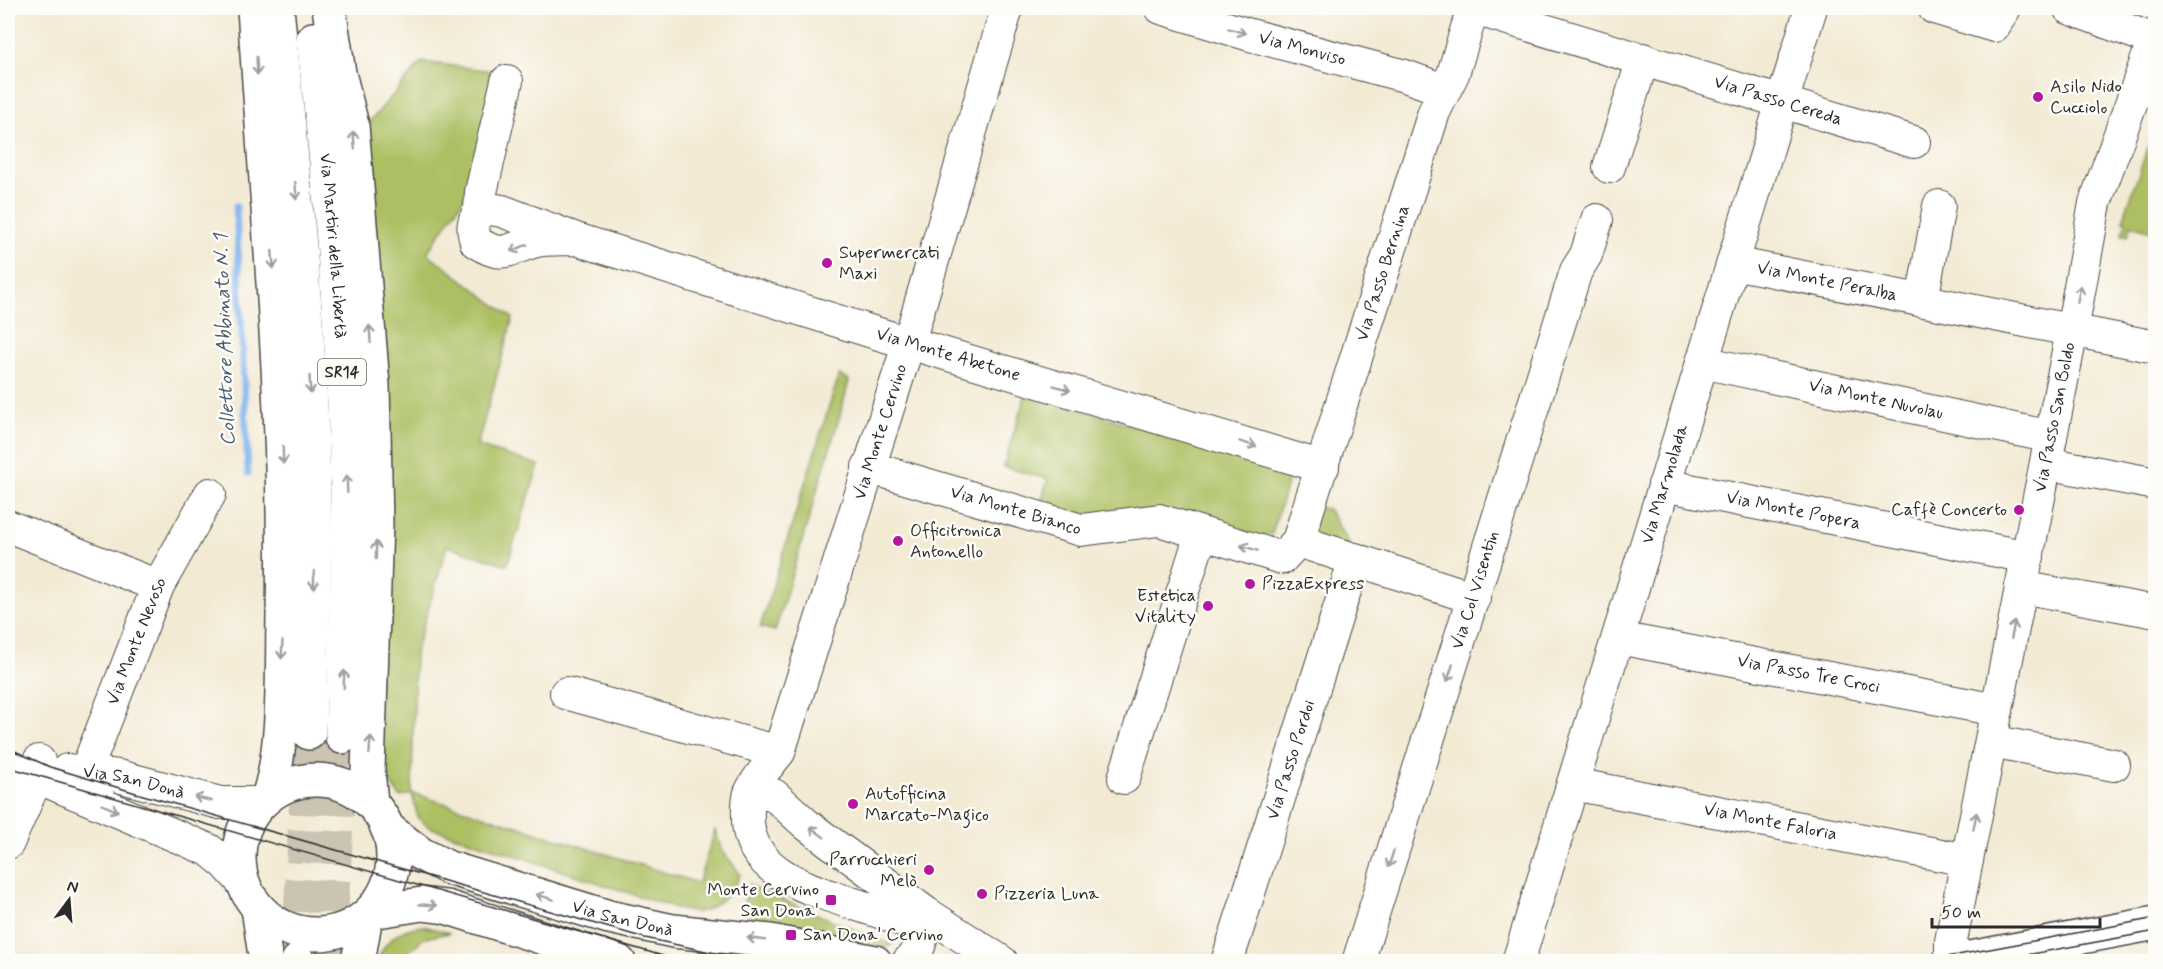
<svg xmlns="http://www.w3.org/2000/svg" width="2163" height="969" font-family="Mynerve,sans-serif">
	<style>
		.green { fill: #acbf62; stroke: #6c7546; stroke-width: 1.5 }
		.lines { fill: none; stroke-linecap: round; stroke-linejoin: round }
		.stream { stroke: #81b5ef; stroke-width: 7 }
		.major-tunnel { stroke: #cbc4b2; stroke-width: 33; stroke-dasharray: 33 16; stroke-linecap: butt }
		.minor-casing { stroke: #494844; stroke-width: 34 }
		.major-casing { stroke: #494844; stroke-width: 36 }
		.minor { stroke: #fff; stroke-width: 32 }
		.major { stroke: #fff; stroke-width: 33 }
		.tram { stroke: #2b2b2b; stroke-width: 1.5 }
		.oneway { stroke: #a0a0a0 }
		.poi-dot { fill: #b5179e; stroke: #fdfcf7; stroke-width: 2 }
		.labels { text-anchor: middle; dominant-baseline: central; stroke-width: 5; stroke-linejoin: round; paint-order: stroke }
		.shield { fill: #fdfcf7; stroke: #6a6a68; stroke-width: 1.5 }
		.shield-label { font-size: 16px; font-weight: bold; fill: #2b2b2b }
		.street-label { font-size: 18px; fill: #2b2b2b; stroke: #fdfcf7 }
		.poi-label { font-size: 18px; fill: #2b2b2b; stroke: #fdfcf7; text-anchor: start }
		.water-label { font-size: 20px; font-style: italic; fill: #495b70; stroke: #fdfcf7 }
	</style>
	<rect width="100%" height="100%" fill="#fdfcf7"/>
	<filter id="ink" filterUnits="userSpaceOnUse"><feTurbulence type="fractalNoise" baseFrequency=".0167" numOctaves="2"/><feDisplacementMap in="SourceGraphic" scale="12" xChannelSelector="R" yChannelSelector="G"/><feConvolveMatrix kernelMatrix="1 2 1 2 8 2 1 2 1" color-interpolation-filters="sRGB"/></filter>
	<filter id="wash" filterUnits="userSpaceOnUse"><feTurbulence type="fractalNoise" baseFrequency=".008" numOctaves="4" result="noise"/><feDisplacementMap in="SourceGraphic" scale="24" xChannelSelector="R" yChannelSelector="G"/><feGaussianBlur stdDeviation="1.35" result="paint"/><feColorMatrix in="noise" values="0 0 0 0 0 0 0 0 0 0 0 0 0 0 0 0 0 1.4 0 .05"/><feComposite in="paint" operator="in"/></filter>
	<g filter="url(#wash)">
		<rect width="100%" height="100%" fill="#f3ead4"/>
		<path class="green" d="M422,62L491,71L492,94L466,195L427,253L513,318L477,446L539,465L507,565L447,546L415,653L412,793L698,883L715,830L722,850L740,874C735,890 715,910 698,912C692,912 684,910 678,909L429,827L418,818L412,794L400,797L382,772L363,129Z
			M2155,126V232L2131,225L2128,236L2122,235L2127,222L2123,220Z
			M839,375L849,380L843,405L775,631L760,627Z
			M1026,393L1274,468L1289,477L1272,534L1245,537L1083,518L1040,506L1048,479L1003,467Z
			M1314,507L1328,509L1350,545L1298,541Z
			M749,884L756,889L892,945L884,948L755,923L743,906Z
			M423,926L450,933L424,938L398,961H378C384,940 401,928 423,926Z"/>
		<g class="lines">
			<path class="stream" d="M236,206L248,473"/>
		</g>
	</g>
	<g filter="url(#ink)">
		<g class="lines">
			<path class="major-tunnel" d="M298,961L309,733
				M329,962L342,737"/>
			<defs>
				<g id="minor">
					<path id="s1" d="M1161,8L1250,35L1405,76L1444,90"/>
					<path id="s2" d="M1472,8L1914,142"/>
					<path d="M1934,8L1994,26L2005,8"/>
					<path d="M1609,167L1643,59"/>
					<path d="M480,211L481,192L507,81"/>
					<path id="s3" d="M576,239C562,240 546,238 533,242C506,250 503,259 476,242C472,229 472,222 480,211L490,209L502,211L576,239L879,334L1323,467"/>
					<path id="s4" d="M1733,263L2156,347"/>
					<path d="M1922,301L1939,206"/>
					<path id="s5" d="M1702,362L2051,437"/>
					<path d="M2046,463L2156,484"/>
					<path id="s6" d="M868,467L1081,530L1159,520L1282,558L1298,541L1434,112L1453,74L1473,8"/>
					<path id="s7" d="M1664,485L2028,557"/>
					<path d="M8,526L158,586"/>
					<path d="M1298,541L1474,598"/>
					<path d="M2021,587L2156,612"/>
					<path id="s8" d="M1618,638L1997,710"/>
					<path d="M566,693L779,752"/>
					<path d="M1991,741L2114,765"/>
					<path d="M8,767L37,777L209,850L225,863L244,884"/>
					<path id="s9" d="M67,770L118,776L220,803H261"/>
					<path d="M1124,778L1201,534"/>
					<path id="s10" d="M1573,784L1967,860"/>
					<path d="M751,792L774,795L807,825L926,913L1002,962"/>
					<path id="s11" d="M77,794L158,586L210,494"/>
					<path d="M8,843L37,777L39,761"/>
					<path id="s12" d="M1951,961V941L2072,331L2095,203L2154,40L2069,8"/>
					<path id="s13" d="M908,962C917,953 925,940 919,928C868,899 750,893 748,821C748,812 747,801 750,793C756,779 770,764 779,752L909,342L1007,8"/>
					<path id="s14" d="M1227,962L1355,559"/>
					<path id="s15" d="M1358,962L1576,271L1586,255L1597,220"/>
					<path id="s16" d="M1518,962L1811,8"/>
				</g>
				<g id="major">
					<path d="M254,8C267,211 287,412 283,616C282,668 285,749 268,797"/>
					<path d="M277,8C293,169 311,330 314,492C316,572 312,653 309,733"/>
					<path d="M329,8L339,73L352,125L373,385L376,523L368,770L371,803"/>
					<path id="s17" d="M313,39C330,189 344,340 347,492C349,574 344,656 342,737"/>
					<circle cx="316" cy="857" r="77"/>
					<path id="s18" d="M387,828L421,854L449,868L609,917L673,931L770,941L875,962"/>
					<path d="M258,908L266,962"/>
					<path d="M371,912L422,904L446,907L619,962"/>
					<path d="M298,962V961"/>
					<path d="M358,962L366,916"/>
					<path d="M1949,962L2156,923"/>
				</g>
			</defs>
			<use href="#minor" class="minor-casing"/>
			<use href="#major" class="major-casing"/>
			<use href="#minor" class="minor"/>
			<use href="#major" class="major"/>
			<path class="tram" d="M8,748L50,767L136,793L645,938L757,962
				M8,767L684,962
				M1920,962L2156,918
				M1989,962L2156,931"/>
		</g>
		<defs><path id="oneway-shaft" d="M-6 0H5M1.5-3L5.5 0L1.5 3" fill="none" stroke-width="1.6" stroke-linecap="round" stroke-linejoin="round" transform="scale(1.5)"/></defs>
		<g class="oneway">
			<use href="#oneway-shaft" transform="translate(1237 31) rotate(17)"/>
			<use href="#oneway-shaft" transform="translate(257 66) rotate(87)"/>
			<use href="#oneway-shaft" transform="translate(354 140) rotate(-95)"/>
			<use href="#oneway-shaft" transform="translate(296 191) rotate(85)"/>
			<use href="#oneway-shaft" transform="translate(519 248) rotate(158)"/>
			<use href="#oneway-shaft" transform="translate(273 260) rotate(85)"/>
			<use href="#oneway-shaft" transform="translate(2079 294) rotate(-79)"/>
			<use href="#oneway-shaft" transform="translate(370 334) rotate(-94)"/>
			<use href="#oneway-shaft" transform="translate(310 385) rotate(87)"/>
			<use href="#oneway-shaft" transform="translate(1062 388) rotate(17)"/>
			<use href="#oneway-shaft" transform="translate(1248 444) rotate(17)"/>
			<use href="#oneway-shaft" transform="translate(283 455) rotate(89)"/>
			<use href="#oneway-shaft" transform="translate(347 484) rotate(-92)"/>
			<use href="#oneway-shaft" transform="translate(1249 548) rotate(-163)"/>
			<use href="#oneway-shaft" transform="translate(376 550) rotate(-89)"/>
			<use href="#oneway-shaft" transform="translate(314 580) rotate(90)"/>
			<use href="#oneway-shaft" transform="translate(2013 630) rotate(-79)"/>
			<use href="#oneway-shaft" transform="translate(282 650) rotate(93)"/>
			<use href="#oneway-shaft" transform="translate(1450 673) rotate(108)"/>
			<use href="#oneway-shaft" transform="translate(344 679) rotate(-88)"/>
			<use href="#oneway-shaft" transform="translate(370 745) rotate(-86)"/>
			<use href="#oneway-shaft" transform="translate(203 799) rotate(-166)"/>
			<use href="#oneway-shaft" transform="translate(110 808) rotate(23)"/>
			<use href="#oneway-shaft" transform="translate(1975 821) rotate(-79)"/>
			<use href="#oneway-shaft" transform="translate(817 832) rotate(-143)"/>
			<use href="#oneway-shaft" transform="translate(1391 859) rotate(108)"/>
			<use href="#oneway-shaft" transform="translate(545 897) rotate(-163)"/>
			<use href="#oneway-shaft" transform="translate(428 905) rotate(5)"/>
			<use href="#oneway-shaft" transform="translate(756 939) rotate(-172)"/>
		</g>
	</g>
	<g class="poi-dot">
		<circle cx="2038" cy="97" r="6"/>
		<circle cx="827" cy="263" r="6"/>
		<circle cx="2019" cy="510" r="6"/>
		<circle cx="898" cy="541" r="6"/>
		<circle cx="1250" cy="584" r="6"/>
		<circle cx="1208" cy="606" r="6"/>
		<circle cx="853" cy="804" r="6"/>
		<circle cx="929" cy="870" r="6"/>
		<circle cx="982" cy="894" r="6"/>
		<rect x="825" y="894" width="12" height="12" rx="3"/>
		<rect x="785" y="929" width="12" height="12" rx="3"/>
	</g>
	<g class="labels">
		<rect class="shield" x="318" y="359" width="48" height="26" rx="4.5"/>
		<g class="shield-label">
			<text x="342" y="372">SR14</text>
		</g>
		<g class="street-label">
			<text stroke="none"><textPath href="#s1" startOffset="147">Via Monviso</textPath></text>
			<text stroke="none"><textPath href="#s2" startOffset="320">Via Passo Cereda</textPath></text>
			<text stroke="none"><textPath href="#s17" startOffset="208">Via Martiri della Libertà</textPath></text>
			<text stroke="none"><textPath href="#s6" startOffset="734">Via Passo Bernina</textPath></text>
			<text stroke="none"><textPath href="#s4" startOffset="96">Via Monte Peralba</textPath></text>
			<text stroke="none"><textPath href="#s3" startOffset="628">Via Monte Abetone</textPath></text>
			<text stroke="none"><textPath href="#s5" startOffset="178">Via Monte Nuvolau</textPath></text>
			<text stroke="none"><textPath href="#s12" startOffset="554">Via Passo San Boldo</textPath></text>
			<text stroke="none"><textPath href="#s13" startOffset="666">Via Monte Cervino</textPath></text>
			<text stroke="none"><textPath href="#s16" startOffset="500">Via Marmolada</textPath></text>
			<text stroke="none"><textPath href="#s6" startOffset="154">Via Monte Bianco</textPath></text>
			<text stroke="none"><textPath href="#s7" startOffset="132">Via Monte Popera</textPath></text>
			<text stroke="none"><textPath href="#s15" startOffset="390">Via Col Visentin</textPath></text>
			<text stroke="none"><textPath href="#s11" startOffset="164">Via Monte Nevoso</textPath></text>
			<text stroke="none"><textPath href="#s8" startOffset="194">Via Passo Tre Croci</textPath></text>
			<text stroke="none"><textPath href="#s14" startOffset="212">Via Passo Pordoi</textPath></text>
			<text stroke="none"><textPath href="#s9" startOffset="68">Via San Donà</textPath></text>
			<text stroke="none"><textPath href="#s10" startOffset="201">Via Monte Faloria</textPath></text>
			<text stroke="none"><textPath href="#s18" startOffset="255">Via San Donà</textPath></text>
		</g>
		<g class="poi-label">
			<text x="2050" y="87">Asilo Nido<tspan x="2050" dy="21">Cucciolo</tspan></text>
			<text x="839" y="253">Supermercati<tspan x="839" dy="21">Maxi</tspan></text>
			<text x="2007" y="510" text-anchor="end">Caffè Concerto</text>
			<text x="910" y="531">Officitronica<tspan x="910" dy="21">Antonello</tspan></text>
			<text x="1262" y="584">PizzaExpress</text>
			<text x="1196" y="596" text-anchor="end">Estetica<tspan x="1196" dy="21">Vitality</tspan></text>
			<text x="865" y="794">Autofficina<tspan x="865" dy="21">Marcato-Magico</tspan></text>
			<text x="917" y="860" text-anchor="end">Parrucchieri<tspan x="917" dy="21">Melò</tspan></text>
			<text x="819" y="890" text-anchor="end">Monte Cervino<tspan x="819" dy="21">San Dona'</tspan></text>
			<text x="994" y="894">Pizzeria Luna</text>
			<text x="803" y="935">San Dona' Cervino</text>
		</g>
		<g class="water-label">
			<text transform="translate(225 340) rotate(-92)">Collettore Abbinato N. 1</text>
		</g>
	</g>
	<rect width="2163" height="969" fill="none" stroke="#fdfcf7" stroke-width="30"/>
	<g transform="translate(69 900) rotate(16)" stroke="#fdfcf7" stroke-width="4.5" paint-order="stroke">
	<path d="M0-4.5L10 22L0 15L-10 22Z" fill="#2b2b2b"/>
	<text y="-9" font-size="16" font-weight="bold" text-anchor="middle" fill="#2b2b2b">N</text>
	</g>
	<path d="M1932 918v9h168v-9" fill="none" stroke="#2b2b2b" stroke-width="3"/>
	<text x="1941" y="918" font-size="18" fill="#2b2b2b" stroke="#fdfcf7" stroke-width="4.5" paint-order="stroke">50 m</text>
</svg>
